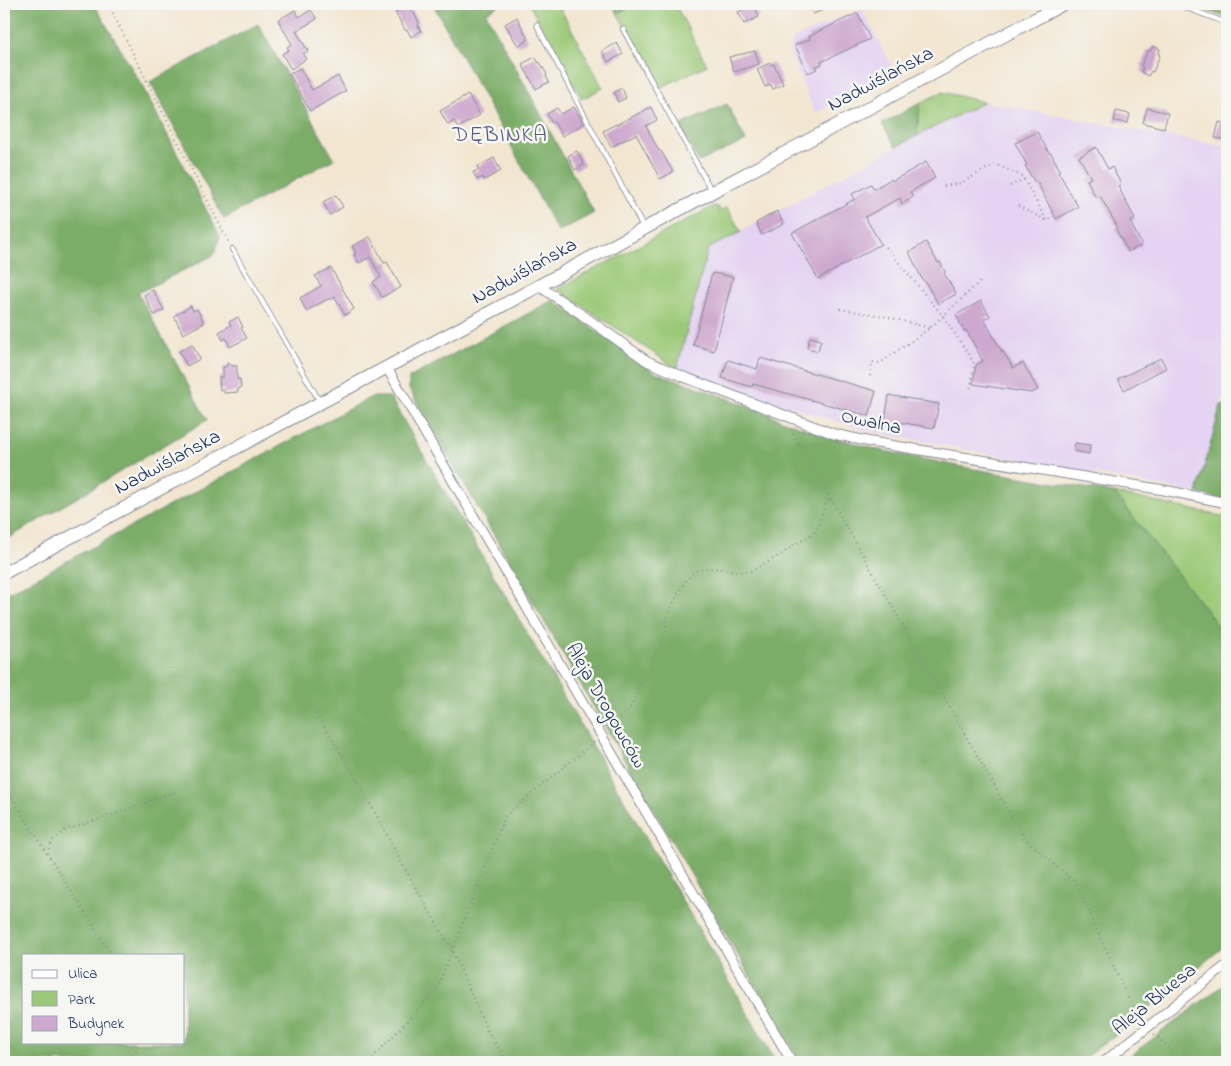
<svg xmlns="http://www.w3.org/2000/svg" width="1231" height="1066" font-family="'Indie Flower',sans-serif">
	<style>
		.built { fill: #e4d3f2 }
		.green { fill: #9bc977; stroke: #5b7c6a }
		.forest { fill: #7cad68; stroke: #4c6e63; fill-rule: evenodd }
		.building { fill: #cea9cf }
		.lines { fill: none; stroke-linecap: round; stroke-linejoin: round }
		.lane-casing { stroke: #868a97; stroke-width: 6 }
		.street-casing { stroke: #868a97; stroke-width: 11 }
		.secondary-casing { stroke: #868a97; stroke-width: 14 }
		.path { stroke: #868a97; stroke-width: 2; stroke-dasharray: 1 4; stroke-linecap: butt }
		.lane { stroke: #fff; stroke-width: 4.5 }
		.street { stroke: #fff; stroke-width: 9 }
		.secondary { stroke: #fff; stroke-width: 12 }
		.labels { text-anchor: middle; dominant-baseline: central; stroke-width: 5; stroke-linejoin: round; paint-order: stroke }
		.street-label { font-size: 20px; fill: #1b2f5e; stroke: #f6f6f2 }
		.quarter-label { font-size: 22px; letter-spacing: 1px; fill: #5a5a86; stroke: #f6f6f2 }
	</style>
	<rect width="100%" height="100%" fill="#f6f6f2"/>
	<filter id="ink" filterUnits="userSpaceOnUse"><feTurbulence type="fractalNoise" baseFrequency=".02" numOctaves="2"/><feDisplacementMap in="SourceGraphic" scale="10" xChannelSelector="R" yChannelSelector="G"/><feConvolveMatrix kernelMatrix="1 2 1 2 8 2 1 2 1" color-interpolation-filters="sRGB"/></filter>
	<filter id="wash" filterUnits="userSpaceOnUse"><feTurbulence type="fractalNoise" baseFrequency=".0096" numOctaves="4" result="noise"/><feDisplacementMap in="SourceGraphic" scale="20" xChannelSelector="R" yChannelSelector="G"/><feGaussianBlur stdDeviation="1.12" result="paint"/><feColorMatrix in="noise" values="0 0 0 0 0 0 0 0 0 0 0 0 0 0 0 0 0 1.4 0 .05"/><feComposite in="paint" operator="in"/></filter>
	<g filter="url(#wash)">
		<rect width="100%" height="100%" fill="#f2e6d0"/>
		<path class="built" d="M862,9L894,71L815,113L789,50L793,39Z
			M984,102L1227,147V383L1197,493L868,431L722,385L677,369L708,249L896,147Z"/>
		<path class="green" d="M529,4H558L603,88L582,99Z
			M638,4H675L707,65L660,88L617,13Z
			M942,92L984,102L917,136L920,103Z
			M714,206L719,207V212L727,207L741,232L708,249L677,369L649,350L557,289Z
			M1114,493L1227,517V637Z"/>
		<path class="forest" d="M4,4H94L142,86L220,236L214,255L138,293L207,420L4,541Z
			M433,4H501L486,13L594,213L558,232Z
			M612,4H638L617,13Z
			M1189,4H1227V18Z
			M258,24L334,159L224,219L150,82Z
			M920,103L917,136L896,147L882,124Z
			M727,104L746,141L699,162L679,126Z
			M553,300L656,373L675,379L763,411L781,420L821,434L879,450L968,468L1114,493L1227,637V944L1118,1033L1079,1062H800L409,389V378Z
			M371,397H390L776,1062H4V595ZM24,955H184V1042H24Z
			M1221,405L1227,406V501L1197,493Z
			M1227,982V1062H1122Z"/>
		<g id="blocks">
			<path class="building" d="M809,4H839L813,14Z
				M409,5L419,22L418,26L421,31L411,37L408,31L405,30L395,12Z
				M754,5L759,17L744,24L738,12Z
				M295,10L299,17L311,10L317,19L296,31L308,51L303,54L306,59L291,69L282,54L289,50L287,47L292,44L278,20Z
				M858,13L870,39L821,62L822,64L815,67L817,69L808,73L795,45L810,39L809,36Z
				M517,17L528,40L518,46L505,24Z
				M617,43L623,54L608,62L602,51Z
				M1153,46L1160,49L1158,54L1160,55L1153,72L1151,71L1148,76L1141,72L1143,67L1141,66L1148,50L1150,51Z
				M755,51L759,64L734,72L729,57Z
				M535,57L539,63L540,62L547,75L546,76L549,82L536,89L522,64Z
				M770,63L771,65L774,64L783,84L773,89L771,85L765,87L757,69Z
				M300,68L312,90L338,76L346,91L310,111L289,74Z
				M622,88L626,98L618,102L614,92Z
				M468,95L480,115L458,128L454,121L448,125L440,111Z
				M574,107L584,124L562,136L554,122L552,123L547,114L557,108L561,114Z
				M651,107L657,120L646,126L659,151H661L673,172L660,179L636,134L611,147L603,131L616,124V125Z
				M1147,108L1168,113L1164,128L1143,123Z
				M1116,111L1130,114L1128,123L1114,121Z
				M1219,122L1227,124V140L1215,138Z
				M1037,132L1049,153H1051L1060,170L1058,171L1078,207L1056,219L1037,182L1035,183L1025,166L1027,165L1015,143Z
				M1096,147L1108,169L1112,167L1121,184L1118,186L1135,219L1130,222L1142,245L1128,252L1116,229L1118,228L1100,196L1096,198L1087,180L1091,178L1079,157Z
				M577,151L584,165L575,170L568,156Z
				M494,158L501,171L484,180L483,177L477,180L473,172L479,170L477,167Z
				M926,162L935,178L910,192L913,197L902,204L900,198L865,217L881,244L818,279L792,233L855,199L852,194L871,184L874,189L891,179L892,181Z
				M336,195L343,207L330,215L323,202Z
				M777,211L784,224L762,235L756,223Z
				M370,237L384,263L387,262L401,287L382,297L373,282L381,277L370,257L359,263L354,254L356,253L352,246Z
				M926,242L938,263L940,262L945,272L944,273L956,294L938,304L926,283L922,279L909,252Z
				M331,268L354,309L345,315L335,297L331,300L330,298L306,311L300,298L321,286L315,276Z
				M712,273L733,277L714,351L693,345Z
				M153,290L164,310L154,315L144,295Z
				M981,301L990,316L984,319L1002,352L1003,351L1013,368L1023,363L1038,390L1031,393L973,384L976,365L983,361L966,330L964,331L956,315Z
				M191,306L193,311L197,309L204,323L183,334L174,316Z
				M238,317L243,327L241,328L247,338L230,347L226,338L223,340L219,332L231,325L229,322Z
				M810,337L821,340L818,351L807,348Z
				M192,344L200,359L187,366L179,351Z
				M760,358L876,391L869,416L753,384L752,387L722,378L728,360L757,369Z
				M1161,358L1166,368L1124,390L1118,379Z
				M228,363L233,366H237V379H240L241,388H238V392L224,393V389L220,390L219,377H223V367H226Z
				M889,395L939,404L934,428L885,420Z
				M1075,443L1090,445L1089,454L1074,451Z"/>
		</g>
	</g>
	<g filter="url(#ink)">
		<use href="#blocks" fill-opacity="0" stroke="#868a97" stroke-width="1"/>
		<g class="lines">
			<defs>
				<path id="lane" d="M1176,4L1227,23
					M537,25L643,227
					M623,29L711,190
					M232,249L320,402"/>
				<path id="street" d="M539,286L581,314L647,361L684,377L834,434L871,442L1164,490L1227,503
					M387,368L792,1062
					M1104,1062L1188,995L1227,965"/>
				<path id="secondary" d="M4,573L273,428L485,315L723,186L1063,4"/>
			</defs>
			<use href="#lane" class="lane-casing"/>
			<use href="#street" class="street-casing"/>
			<use href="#secondary" class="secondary-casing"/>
			<path class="path" d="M108,4L229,243
				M944,186L961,183L995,164L1022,176L1047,221L1054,217
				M1010,186L1024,179
				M1018,206L1047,221
				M886,247L943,316L973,361L974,365L970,391
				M840,309L883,316L930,328
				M870,376L872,362L880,363L930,328L982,280
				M791,429L1024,838L1075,882L1129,1000L1142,1019
				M311,705L361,786L401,862L452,950L486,1028L507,1062
				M609,729L617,722L621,716L627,712L633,703L640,686L650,669L653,658L662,642L666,632V620L670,610L683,584L695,571L705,568L725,569L741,572L751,571L782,554L795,544L810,536L817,530L826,503L831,499
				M4,785L47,853
				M112,955L47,853L53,840L66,830L115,814L174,792
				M1154,1034L1183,1062
				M126,1062L138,1048L140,1042
				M369,1062L437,989L505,816L594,742"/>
			<use href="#lane" class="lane"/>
			<use href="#street" class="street"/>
			<use href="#secondary" class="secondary"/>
		</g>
	</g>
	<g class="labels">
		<g class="street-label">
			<text transform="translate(881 80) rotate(-28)">Nadwiślańska</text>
			<text transform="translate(525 272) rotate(-29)">Nadwiślańska</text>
			<text transform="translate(871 423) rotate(12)">Owalna</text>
			<text transform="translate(168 463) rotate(-28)">Nadwiślańska</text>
			<text transform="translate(605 706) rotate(60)">Aleja Drogowców</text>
			<text transform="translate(1155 1000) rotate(-39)">Aleja Bluesa</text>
		</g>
		<g class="quarter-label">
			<text x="500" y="136">DĘBINKA</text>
		</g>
	</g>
	<rect width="1231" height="1066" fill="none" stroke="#f6f6f2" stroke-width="20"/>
	<rect x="22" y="954" width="162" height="90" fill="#f6f6f2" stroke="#9ea6b7"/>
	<rect x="32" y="970" width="25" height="8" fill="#ffffff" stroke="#9ea6b7"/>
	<text x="68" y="978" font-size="15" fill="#1b2f5e">Ulica</text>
	<rect x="32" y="991" width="25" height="15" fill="#9bc977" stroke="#9ea6b7"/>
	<text x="68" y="1004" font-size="15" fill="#1b2f5e">Park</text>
	<rect x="32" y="1016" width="25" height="15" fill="#cea9cf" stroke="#9ea6b7"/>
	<text x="68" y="1028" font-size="15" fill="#1b2f5e">Budynek</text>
</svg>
